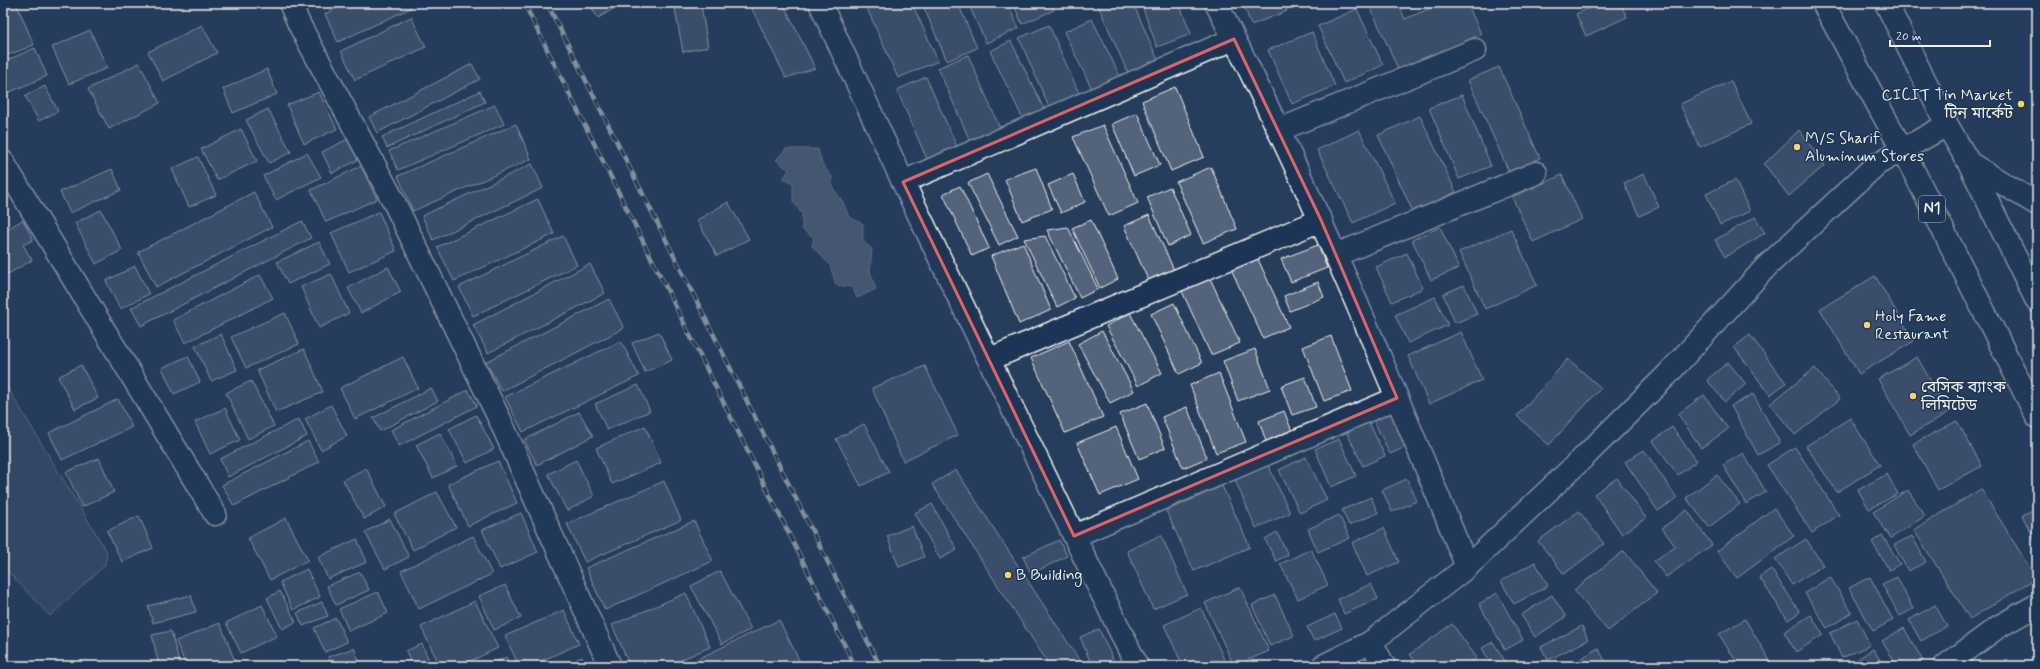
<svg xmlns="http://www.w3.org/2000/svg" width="2040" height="669" font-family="Mynerve,'Noto Sans Bengali',sans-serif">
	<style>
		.green { fill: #40546f; stroke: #9aa2ac }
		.water { fill: #677588; stroke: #9fa7ae }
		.building { fill: #52647b; stroke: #f4f1e8 }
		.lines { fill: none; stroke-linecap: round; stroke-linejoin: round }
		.minor-casing { stroke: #f4f1e8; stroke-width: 25 }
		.tertiary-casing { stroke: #f4f1e8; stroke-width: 25 }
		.trunk-casing { stroke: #f4f1e8; stroke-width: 25 }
		.minor { stroke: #1d3557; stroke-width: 22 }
		.tertiary { stroke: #1d3557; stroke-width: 22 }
		.trunk { stroke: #1d3557; stroke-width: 22 }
		.rail-casing { stroke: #f4f1e8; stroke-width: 4.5 }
		.rail { stroke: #1d3557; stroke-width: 3; stroke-dasharray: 9; stroke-linecap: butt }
		.marked { fill: none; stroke: #df6462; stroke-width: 3; stroke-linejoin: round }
		.poi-dot { fill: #ffd166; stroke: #1d3557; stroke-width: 1.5 }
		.labels { text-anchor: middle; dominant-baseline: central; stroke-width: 3; stroke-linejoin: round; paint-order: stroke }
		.shield { fill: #1d3557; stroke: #b4b9bc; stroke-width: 1 }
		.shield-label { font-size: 15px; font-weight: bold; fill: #f4f1e8 }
		.poi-label { font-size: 16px; fill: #f4f1e8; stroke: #1d3557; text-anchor: start }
	</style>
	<rect width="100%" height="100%" fill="#263d5d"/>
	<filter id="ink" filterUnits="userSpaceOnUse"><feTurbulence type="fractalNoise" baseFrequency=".025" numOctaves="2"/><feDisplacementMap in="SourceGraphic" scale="8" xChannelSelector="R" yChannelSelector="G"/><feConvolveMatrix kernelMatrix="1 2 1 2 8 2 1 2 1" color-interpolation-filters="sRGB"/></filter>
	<g filter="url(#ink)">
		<path class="green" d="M3,380L107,552L105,565L50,616L3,566Z"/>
		<path class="water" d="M786,149H818L822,164L832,177L833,188L843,202L849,217L863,224V241L872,249L870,271L876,289L857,298L852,287L836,285L830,265L812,246L814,238L802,229V214L793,201V183L783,179L789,170L776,160Z"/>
		<path class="building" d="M3,3H16L34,45L3,57Z
			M348,3H409L411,8L338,42L325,14Z
			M589,3H610L613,9L598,18Z
			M749,3H783L815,68L786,78Z
			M871,3H912L938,61L898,78L866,6Z
			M922,3H958L977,48L947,61Z
			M968,3H1007L1019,28L986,43Z
			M1013,3H1051L1054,10L1022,24Z
			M1101,3H1133L1160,65L1130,78L1098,5Z
			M1141,3H1179L1191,34L1157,47Z
			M1243,3H1284L1287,11L1251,25Z
			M1371,3H1398L1405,19L1442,3H1467L1481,34L1399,71L1369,4Z
			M1600,3H1620L1627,17L1586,36L1576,14Z
			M701,5L708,47L683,52L675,9Z
			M1357,9L1383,65L1344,83L1318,26Z
			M411,17L426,47L355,80L341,51Z
			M1092,19L1120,76L1092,89L1064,32Z
			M202,25L217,53L163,81L148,52Z
			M1049,25L1081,98L1051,112L1019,38Z
			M90,30L107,68L69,84L52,47Z
			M1312,32L1335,86L1292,104L1268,50Z
			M1011,41L1044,109L1023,119L990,51Z
			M35,48L47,76L3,95V62Z
			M968,55L1000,128L970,141L938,68Z
			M139,63L160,103L109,129L88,89Z
			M472,64L480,79L377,133L369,117Z
			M1499,67L1540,158L1509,172L1468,80Z
			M267,69L277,94L233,113L223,89Z
			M926,77L959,151L929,164L897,90Z
			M1731,81L1751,124L1700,147L1680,104Z
			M45,86L58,111L39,121L25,96Z
			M1175,87L1204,157L1171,171L1142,101Z
			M480,91L485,102L387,148L382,137Z
			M319,92L337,129L304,144L287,105Z
			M1462,95L1491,166L1459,179L1429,108Z
			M495,105L504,124L398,170L389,151Z
			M268,109L291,152L269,163L246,120Z
			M1137,113L1160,165L1134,176L1112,124Z
			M1420,116L1456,192L1413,212L1378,135Z
			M516,124L531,159L413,211L398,176Z
			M1103,125L1138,203L1109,216L1073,137Z
			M241,129L257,161L217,180L201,149Z
			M1359,130L1395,203L1353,223L1317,150Z
			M1799,130L1825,165L1789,196L1764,164Z
			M350,138L360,159L332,173L322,152Z
			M307,153L321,177L276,200L263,176Z
			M198,157L216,195L189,207L172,169Z
			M532,164L543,188L433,240L422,216Z
			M361,166L377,199L326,222L311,190Z
			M1211,167L1237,229L1203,243L1176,182Z
			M1036,168L1052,209L1022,221L1005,179Z
			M112,169L121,190L70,213L60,192Z
			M987,174L1018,236L999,245L968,183Z
			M1073,174L1085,202L1061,213L1048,185Z
			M1644,174L1659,207L1639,216L1624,183Z
			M1562,175L1582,219L1533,242L1512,197Z
			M1735,180L1750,211L1720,225L1706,194Z
			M960,186L989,248L972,256L943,194Z
			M1170,187L1191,235L1168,246L1147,197Z
			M254,192L272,227L156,287L138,252Z
			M538,199L554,234L454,281L437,247Z
			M728,202L749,239L717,256L697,220Z
			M101,210L122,250L96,264L75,223Z
			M379,212L396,251L349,272L331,233Z
			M1149,215L1174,270L1149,282L1124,226Z
			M1755,217L1765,233L1725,257L1715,240Z
			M23,220L33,240L23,245L32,260L8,274L3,265V231Z
			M1091,220L1118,279L1100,288L1072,228Z
			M302,221L311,238L141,326L131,308Z
			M1068,227L1098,289L1080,298L1047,230Z
			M1440,227L1459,268L1431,280L1412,240Z
			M1511,229L1537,285L1485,309L1459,252Z
			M563,236L577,265L473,316L459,287Z
			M1045,236L1075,298L1057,307L1024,239Z
			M319,242L330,264L288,284L277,262Z
			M1023,243L1051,310L1019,324L991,256Z
			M1318,245L1327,268L1291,282L1281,259Z
			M1407,253L1423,288L1392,302L1376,267Z
			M1257,257L1289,327L1263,338L1231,269Z
			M590,264L605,293L488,353L473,325Z
			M135,266L149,294L120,309L106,281Z
			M388,267L401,292L361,313L348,288Z
			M331,274L349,313L319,328L301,287Z
			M260,275L273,298L185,343L173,320Z
			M1209,276L1240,343L1211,355L1181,289Z
			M1875,276L1914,341L1859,374L1820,309Z
			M1318,282L1324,297L1290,311L1284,296Z
			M1464,285L1477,314L1455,323L1443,294Z
			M1435,297L1448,325L1408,343L1395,315Z
			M609,299L624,328L502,391L486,362Z
			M1174,303L1202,363L1179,374L1151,314Z
			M285,313L299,344L246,368L231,337Z
			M1130,313L1162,373L1138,386L1106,326Z
			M1102,331L1134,391L1110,403L1078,344Z
			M659,332L672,360L645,372L632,343Z
			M1461,332L1482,380L1429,404L1408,356Z
			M221,334L237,370L211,381L195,346Z
			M1750,335L1786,383L1770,395L1734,347Z
			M1331,336L1352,391L1324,401L1303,347Z
			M621,341L639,376L523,432L505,397Z
			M1069,341L1103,417L1065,433L1031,358Z
			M304,349L323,392L276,412L257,370Z
			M1255,349L1270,389L1238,401L1223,361Z
			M188,356L200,382L174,394L162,368Z
			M403,357L418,388L355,419L340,388Z
			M1917,357L1949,412L1910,435L1878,379Z
			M1568,359L1601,388L1549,445L1517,416Z
			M1728,362L1746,384L1725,402L1707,380Z
			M81,365L98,398L75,409L58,377Z
			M925,366L958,435L903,461L872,388Z
			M1815,368L1840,399L1795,435L1770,404Z
			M1219,373L1246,442L1216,453L1190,385Z
			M1305,377L1316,407L1292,415L1281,386Z
			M251,381L274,426L248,439L226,393Z
			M638,385L650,411L607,430L595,404Z
			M431,388L438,401L380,431L373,418Z
			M468,390L477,406L399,446L391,430Z
			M1753,394L1780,443L1758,455L1731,406Z
			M1704,395L1728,429L1701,448L1678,414Z
			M118,399L132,427L62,460L49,433Z
			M1147,403L1165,448L1139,459L1120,414Z
			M331,405L347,436L321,450L305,419Z
			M1393,405L1412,444L1390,454L1371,415Z
			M1187,407L1207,458L1183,468L1162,417Z
			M225,408L240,440L210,454L195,422Z
			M1284,411L1293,434L1267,444L1259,421Z
			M579,412L593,436L537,465L524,440Z
			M476,415L494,449L467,463L449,429Z
			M1366,416L1385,456L1363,466L1344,427Z
			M1850,418L1880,465L1837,492L1806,446Z
			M299,419L307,436L228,477L220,459Z
			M1957,421L1982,466L1938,490L1913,444Z
			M864,424L889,472L861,486L836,439Z
			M645,426L661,463L612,484L596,448Z
			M1116,427L1138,479L1100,495L1077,443Z
			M1672,427L1697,461L1678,475L1653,441Z
			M440,433L457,466L433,478L416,445Z
			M1339,439L1356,476L1331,487L1315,449Z
			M308,441L319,462L234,506L222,485Z
			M1795,447L1839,515L1812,533L1767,465Z
			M1644,450L1677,498L1658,511L1625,462Z
			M1743,453L1766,492L1746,504L1723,465Z
			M1306,457L1327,500L1300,513L1279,470Z
			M99,458L114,492L82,507L66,472Z
			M576,460L594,496L567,511L548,474Z
			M498,461L517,503L468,526L448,484Z
			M1268,465L1290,513L1256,528L1235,480Z
			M366,468L386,507L364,519L343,480Z
			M956,470L1083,666H1050L932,484Z
			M1887,474L1898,494L1869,509L1858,490Z
			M1717,475L1740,504L1709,527L1686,498Z
			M1617,478L1646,518L1622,534L1594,494Z
			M1407,479L1417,501L1392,512L1382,490Z
			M664,481L681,520L585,562L567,524Z
			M1222,486L1250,547L1194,571L1166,511Z
			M1981,489L2036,578L1970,619L1914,530Z
			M1908,490L1925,516L1891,538L1873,512Z
			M437,492L456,527L413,550L394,514Z
			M1371,497L1378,513L1349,525L1342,510Z
			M932,504L957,550L940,559L915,513Z
			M1774,508L1794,536L1737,578L1717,551Z
			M2037,508V545L2022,515Z
			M1687,510L1712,545L1666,577L1654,561L1675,546L1662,528Z
			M1579,511L1604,544L1564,574L1538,541Z
			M521,513L538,552L500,569L482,530Z
			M1339,515L1350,538L1318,552L1308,529Z
			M139,516L153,548L122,562L107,531Z
			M286,518L308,560L270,580L248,538Z
			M390,519L409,557L385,569L365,532Z
			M694,521L713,561L605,610L586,568Z
			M912,526L924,557L899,567L887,536Z
			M1384,528L1399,562L1367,576L1352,543Z
			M1277,532L1288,555L1276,561L1265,539Z
			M1161,535L1187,594L1153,609L1127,551Z
			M1882,535L1900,564L1889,570L1872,542Z
			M473,536L492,574L419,609L401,571Z
			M1912,536L1926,562L1908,571L1894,545Z
			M357,539L367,562L328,579L318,557Z
			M1806,539L1823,565L1792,585L1775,559Z
			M1059,540L1067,556L1031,574L1023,557Z
			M1311,549L1328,585L1298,599L1280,564Z
			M1624,551L1657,593L1608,631L1574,590Z
			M1535,562L1548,586L1514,604L1501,581Z
			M307,569L320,597L293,610L280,582Z
			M1771,569L1800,612L1788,620L1759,577Z
			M720,571L751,629L722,644L691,586Z
			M360,572L369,590L336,605L327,586Z
			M1830,577L1852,613L1827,628L1805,593Z
			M1870,577L1893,620L1873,631L1849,588Z
			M1897,577L1913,609L1900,616L1882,584Z
			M1371,584L1378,599L1344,614L1338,599Z
			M505,585L521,618L494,630L479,596Z
			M1240,587L1269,651L1234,666L1205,603Z
			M280,591L296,622L282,629L267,598Z
			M378,592L388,613L349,631L339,609Z
			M686,593L710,647L667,666H630L612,625Z
			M1497,593L1523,640L1505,650L1479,604Z
			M191,595L196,612L153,623L148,606Z
			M1275,595L1294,636L1270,646L1252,605Z
			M1552,595L1566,617L1535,637L1521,615Z
			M475,601L498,648L460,666H440L421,627Z
			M322,602L328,616L303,626L297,613Z
			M262,605L277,636L241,653L226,623Z
			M1935,605L1947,626L1921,641L1909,620Z
			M1201,608L1227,666H1183L1164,625Z
			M564,610L579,644L530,666H519L505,636Z
			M1335,614L1342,628L1314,641L1307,627Z
			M1811,615L1823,635L1796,652L1784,632Z
			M336,618L347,642L325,652L314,628Z
			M1745,619L1773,666H1739L1719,634Z
			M1857,619L1870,645L1842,658L1830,633Z
			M779,620L801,664L797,666H683Z
			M220,623L236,664L232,666H186L176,641Z
			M1452,624L1477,658L1466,666H1418L1410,654Z
			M1582,626L1588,640L1548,660L1541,647Z
			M1904,628L1923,661L1916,666H1897L1882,641Z
			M1099,629L1116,666H1092L1080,637Z
			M171,631L180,666H159L152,635Z
			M1493,642L1508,666H1492L1482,648Z
			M422,644L431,666H412L406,651Z
			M354,648L361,666H332L328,657Z
			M1598,648L1608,666H1569Z
			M1873,649L1884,666H1847Z
			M506,657L510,666H486Z
			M582,657L586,666H561Z"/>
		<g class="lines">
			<defs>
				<path id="minor" d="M290,3L299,24L393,200L500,420L610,666
					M820,3L903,182L1137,666
					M1216,3C1310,186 1389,376 1467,567
					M1279,130L1475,50
					M3,162L215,514
					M1969,163L2037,204
					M903,182L1234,39
					M1336,255L1536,173
					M990,359L1321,220
					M1074,536L1397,398
					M1371,642L1384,666
					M1945,666L1998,627L2037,605"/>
				<path id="tertiary" d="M1323,666L1371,642L1467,567L1584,457L1666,376L1767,266L1877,164L1947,125"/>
				<path id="trunk" d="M1823,3L1913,170L2037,417
					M1886,3L1947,125L1969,163L2037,301"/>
			</defs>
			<use href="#minor" class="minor-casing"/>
			<use href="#tertiary" class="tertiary-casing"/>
			<use href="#trunk" class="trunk-casing"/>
			<use href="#minor" class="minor"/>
			<use href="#tertiary" class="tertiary"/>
			<use href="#trunk" class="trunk"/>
			<defs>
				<path id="rail" d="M524,3L855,666
					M547,3L880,666"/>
			</defs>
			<use href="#rail" class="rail-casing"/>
			<use href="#rail" class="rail"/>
		</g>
	</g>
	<path d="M0 0H2040V669H0ZM1234,39L1321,220L1397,398L1074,536L903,182Z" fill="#263d5d" fill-opacity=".55" fill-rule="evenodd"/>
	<path class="marked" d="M1234,39L1321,220L1397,398L1074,536L903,182Z"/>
	<g class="poi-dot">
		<circle cx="2021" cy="104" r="4"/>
		<circle cx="1797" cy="147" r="4"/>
		<circle cx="1867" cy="325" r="4"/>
		<circle cx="1913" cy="396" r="4"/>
		<circle cx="1008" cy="575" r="4"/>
	</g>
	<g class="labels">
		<rect class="shield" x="1919" y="196" width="26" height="26" rx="3"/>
		<g class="shield-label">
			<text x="1932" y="209">N1</text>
		</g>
		<g class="poi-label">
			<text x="2013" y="95" text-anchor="end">CICIT Tin Market<tspan x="2013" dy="18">টিন মার্কেট</tspan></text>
			<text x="1805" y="138">M/S Sharif<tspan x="1805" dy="18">Aluminum Stores</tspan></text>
			<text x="1875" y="316">Holy Fame<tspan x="1875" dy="18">Restaurant</tspan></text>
			<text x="1921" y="387">বেসিক ব্যাংক<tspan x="1921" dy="18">লিমিটেড</tspan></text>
			<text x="1016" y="575">B Building</text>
		</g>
	</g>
	<rect width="2040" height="669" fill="none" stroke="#1d3557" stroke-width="16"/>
	<rect x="8" y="8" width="2024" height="653" fill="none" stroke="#f4f1e8" stroke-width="1.5" filter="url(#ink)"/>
	<path d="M1890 40v6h100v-6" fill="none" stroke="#f4f1e8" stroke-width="2"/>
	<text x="1896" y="40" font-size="12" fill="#f4f1e8" stroke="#1d3557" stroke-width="3" paint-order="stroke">20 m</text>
</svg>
